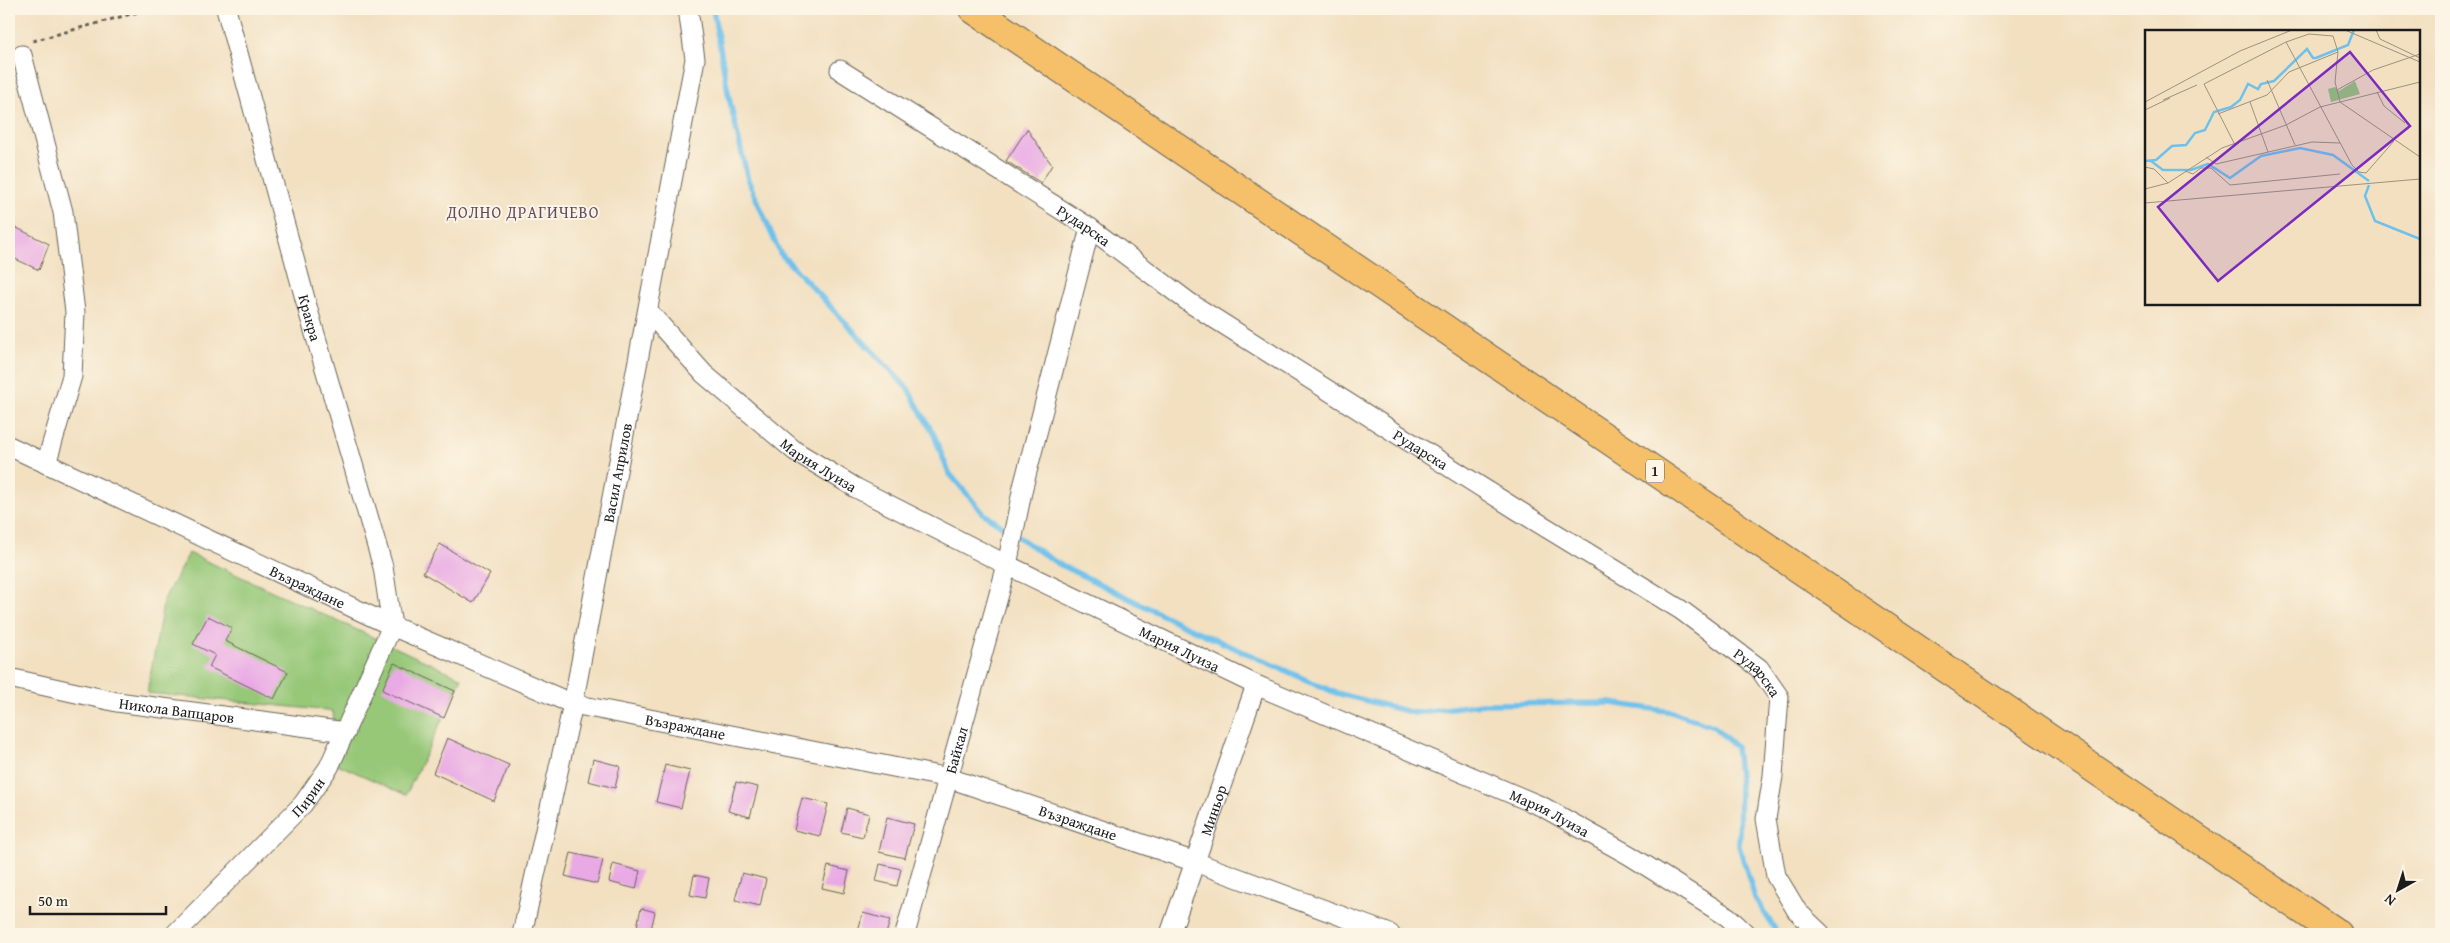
<svg xmlns="http://www.w3.org/2000/svg" width="2450" height="943" font-family="'Gentium Book Plus',serif">
	<style>
		.green { fill: #96c878; stroke: #59724a }
		.lines { fill: none; stroke-linecap: round; stroke-linejoin: round }
		.stream { stroke: #6fc1eb; stroke-width: 5.5 }
		.building { fill: #e9a9e5 }
		.minor-casing { stroke: #676156; stroke-width: 21 }
		.highway-casing { stroke: #676156; stroke-width: 30 }
		.path { stroke: #676156; stroke-width: 3; stroke-dasharray: 4 4; stroke-linecap: butt }
		.minor { stroke: #fff; stroke-width: 19 }
		.highway { stroke: #f6c06b; stroke-width: 28 }
		.labels { text-anchor: middle; dominant-baseline: central; stroke-width: 4; stroke-linejoin: round; paint-order: stroke }
		.shield { fill: #fcf5e5; stroke: #5f5d58; stroke-width: 1 }
		.shield-label { font-size: 14px; font-weight: bold; fill: #1c1c1c }
		.street-label { font-size: 15px; fill: #1c1c1c; stroke: #fcf5e5 }
		.neighbourhood-label { font-size: 16px; letter-spacing: 1px; fill: #644d62; stroke: #fcf5e5 }
		.inset-river { fill: none; stroke: #6fc1eb; stroke-width: 2.5 }
		.inset-road { fill: none; stroke: #9c927f; stroke-width: 1 }
		.view { fill: #7b2cbf; fill-opacity: 0.15; stroke: #7b2cbf; stroke-width: 2.5 }
		.inset-edge { fill: none; stroke: #1c1c1c; stroke-width: 2.5 }
	</style>
	<rect width="100%" height="100%" fill="#fcf5e5"/>
	<filter id="ink" filterUnits="userSpaceOnUse"><feTurbulence type="fractalNoise" baseFrequency=".02" numOctaves="2"/><feDisplacementMap in="SourceGraphic" scale="10" xChannelSelector="R" yChannelSelector="G"/><feConvolveMatrix kernelMatrix="1 2 1 2 8 2 1 2 1" color-interpolation-filters="sRGB"/></filter>
	<filter id="wash" filterUnits="userSpaceOnUse"><feTurbulence type="fractalNoise" baseFrequency=".0096" numOctaves="4" result="noise"/><feDisplacementMap in="SourceGraphic" scale="20" xChannelSelector="R" yChannelSelector="G"/><feGaussianBlur stdDeviation="1.12" result="paint"/><feColorMatrix in="noise" values="0 0 0 0 0 0 0 0 0 0 0 0 0 0 0 0 0 1.4 0 .05"/><feComposite in="paint" operator="in"/></filter>
	<g filter="url(#wash)">
		<rect width="100%" height="100%" fill="#f2e0c1"/>
		<path class="green" d="M189,553L462,678L406,795L337,764L333,711L147,693L164,599Z"/>
		<g class="lines">
			<path class="stream" d="M713,9L729,98L748,180L780,253L908,389L934,435L949,473L984,514L1057,563L1185,626L1336,693L1414,713L1481,704L1611,703L1673,712L1713,726L1736,747L1740,784L1739,846L1755,898L1778,934"/>
		</g>
		<g id="blocks">
			<path class="building" d="M1027,129L1052,165L1041,183L1006,161Z
				M9,224L49,244L39,270L9,256Z
				M440,544L490,574L473,603L423,573Z
				M208,616L232,628L225,641L288,672L274,699L209,667L215,655L193,644Z
				M394,663L455,691L444,718L382,690Z
				M447,738L509,765L494,801L433,773Z
				M593,759L620,766L615,788L588,781Z
				M665,765L690,771L681,808L656,802Z
				M736,782L758,787L750,817L728,811Z
				M802,798L828,804L820,836L794,830Z
				M847,808L869,814L863,837L841,832Z
				M887,817L914,824L905,858L879,852Z
				M571,853L603,860L597,884L565,876Z
				M613,864L640,871L636,889L609,882Z
				M880,864L901,869L897,886L876,881Z
				M828,866L849,871L844,893L822,888Z
				M742,873L766,879L760,906L735,900Z
				M694,875L709,878L705,898L690,895Z
				M641,908L655,912L650,934L636,931Z
				M863,913L890,920L886,934H857Z"/>
		</g>
	</g>
	<g filter="url(#ink)">
		<use href="#blocks" fill-opacity="0" stroke="#676156" stroke-width="1"/>
		<g class="lines">
			<defs>
				<g id="minor">
					<path id="s1" d="M226,9L310,317L383,567L392,626"/>
					<path d="M22,55L63,212L75,312L72,376L46,464"/>
					<path id="s2" d="M840,70L1090,228L1190,303L1519,511L1681,610L1759,668L1779,697L1773,776L1766,819L1776,876L1797,911L1821,934"/>
					<path id="s3" d="M648,311L704,374L795,451L856,488L1007,565L1256,685L1543,807L1629,855L1728,917L1746,934"/>
					<path id="s4" d="M9,446L392,626L573,704L949,778L1195,862L1390,934"/>
					<path id="s5" d="M9,678L117,702L346,732"/>
					<path id="s6" d="M175,934L303,804L329,767L392,626"/>
					<path id="s7" d="M522,934L573,704L695,59L688,9"/>
					<path id="s8" d="M905,934L1007,565L1023,487L1090,228"/>
					<path id="s9" d="M1170,934L1256,685"/>
				</g>
				<path id="highway" d="M973,9L2338,934"/>
			</defs>
			<use href="#minor" class="minor-casing"/>
			<use href="#highway" class="highway-casing"/>
			<path class="path" d="M33,41L149,9"/>
			<use href="#minor" class="minor"/>
			<use href="#highway" class="highway"/>
		</g>
	</g>
	<g class="labels">
		<rect class="shield" x="1646" y="459.5" width="18" height="23" rx="4"/>
		<g class="shield-label">
			<text x="1655" y="471">1</text>
		</g>
		<g class="street-label">
			<text stroke="none"><textPath href="#s2" startOffset="289">Рударска</textPath></text>
			<text stroke="none"><textPath href="#s1" startOffset="320">Кракра</textPath></text>
			<text stroke="none"><textPath href="#s2" startOffset="694">Рударска</textPath></text>
			<text stroke="none"><textPath href="#s3" startOffset="231">Мария Луиза</textPath></text>
			<text stroke="none"><textPath href="#s7" startOffset="471">Васил Априлов</textPath></text>
			<text stroke="none"><textPath href="#s4" startOffset="330">Възраждане</textPath></text>
			<text stroke="none"><textPath href="#s3" startOffset="636">Мария Луиза</textPath></text>
			<text stroke="none"><textPath href="#s2" startOffset="1099">Рударска</textPath></text>
			<text stroke="none"><textPath href="#s5" startOffset="171">Никола Вапцаров</textPath></text>
			<text stroke="none"><textPath href="#s4" startOffset="735">Възраждане</textPath></text>
			<text stroke="none"><textPath href="#s8" startOffset="191">Байкал</textPath></text>
			<text stroke="none"><textPath href="#s6" startOffset="191">Пирин</textPath></text>
			<text stroke="none"><textPath href="#s9" startOffset="131">Миньор</textPath></text>
			<text stroke="none"><textPath href="#s3" startOffset="1041">Мария Луиза</textPath></text>
			<text stroke="none"><textPath href="#s4" startOffset="1140">Възраждане</textPath></text>
		</g>
		<g class="neighbourhood-label">
			<text x="523" y="212">ДОЛНО ДРАГИЧЕВО</text>
		</g>
	</g>
	<g transform="translate(2145 30)">
		<rect width="275" height="275" fill="#f2e0c1"/>
		<path d="M210,51L215,64L186,72L183,59L190,57L194,61Z" fill="#96c878"/>
		<path class="inset-river" d="M0,131L11,130L27,116L41,115L50,103L60,100L69,82L86,77L95,70L103,54L113,59L116,54L129,51L162,19L168,28H171L203,15L209,0M6,131L18,140H46L63,134L85,148L116,126L155,118L188,125L224,151M224,155L220,166L230,191L275,209"/>
		<path class="inset-road" d="M200,0L275,32M231,0L235,9L275,28M141,12L207,135L214,142L221,143L249,111M122,50L150,115M192,60L228,40L275,24M232,62L239,76L260,93M18,70L52,55M0,72L95,21L147,0M105,72L123,122M195,72L275,127M0,80L25,68M73,84L122,65L144,42L193,22M89,113L59,54L141,12L164,4L188,6L193,22L190,52L195,72M61,127L71,134L167,112L195,113M0,137L9,139L23,153M40,141L48,144L56,138H66L85,155L195,144M0,159L23,153L77,118L141,95L175,77L275,52M0,173L275,149"/>
		<path class="view" d="M205,22L265,96L73,251L13,177Z"/>
		<rect width="275" height="275" class="inset-edge"/>
	</g>
	<rect width="2450" height="943" fill="none" stroke="#fcf5e5" stroke-width="30"/>
	<g transform="translate(2398 890) rotate(219)" stroke="#fcf5e5" stroke-width="4" paint-order="stroke">
	<path d="M0-4L9 19L0 12L-9 19Z" fill="#1c1c1c"/>
	<text y="-8" font-size="14" font-weight="bold" text-anchor="middle" fill="#1c1c1c">N</text>
	</g>
	<path d="M30 906v8h136v-8" fill="none" stroke="#1c1c1c" stroke-width="2.5"/>
	<text x="38" y="906" font-size="15" fill="#1c1c1c" stroke="#fcf5e5" stroke-width="4" paint-order="stroke">50 m</text>
</svg>
